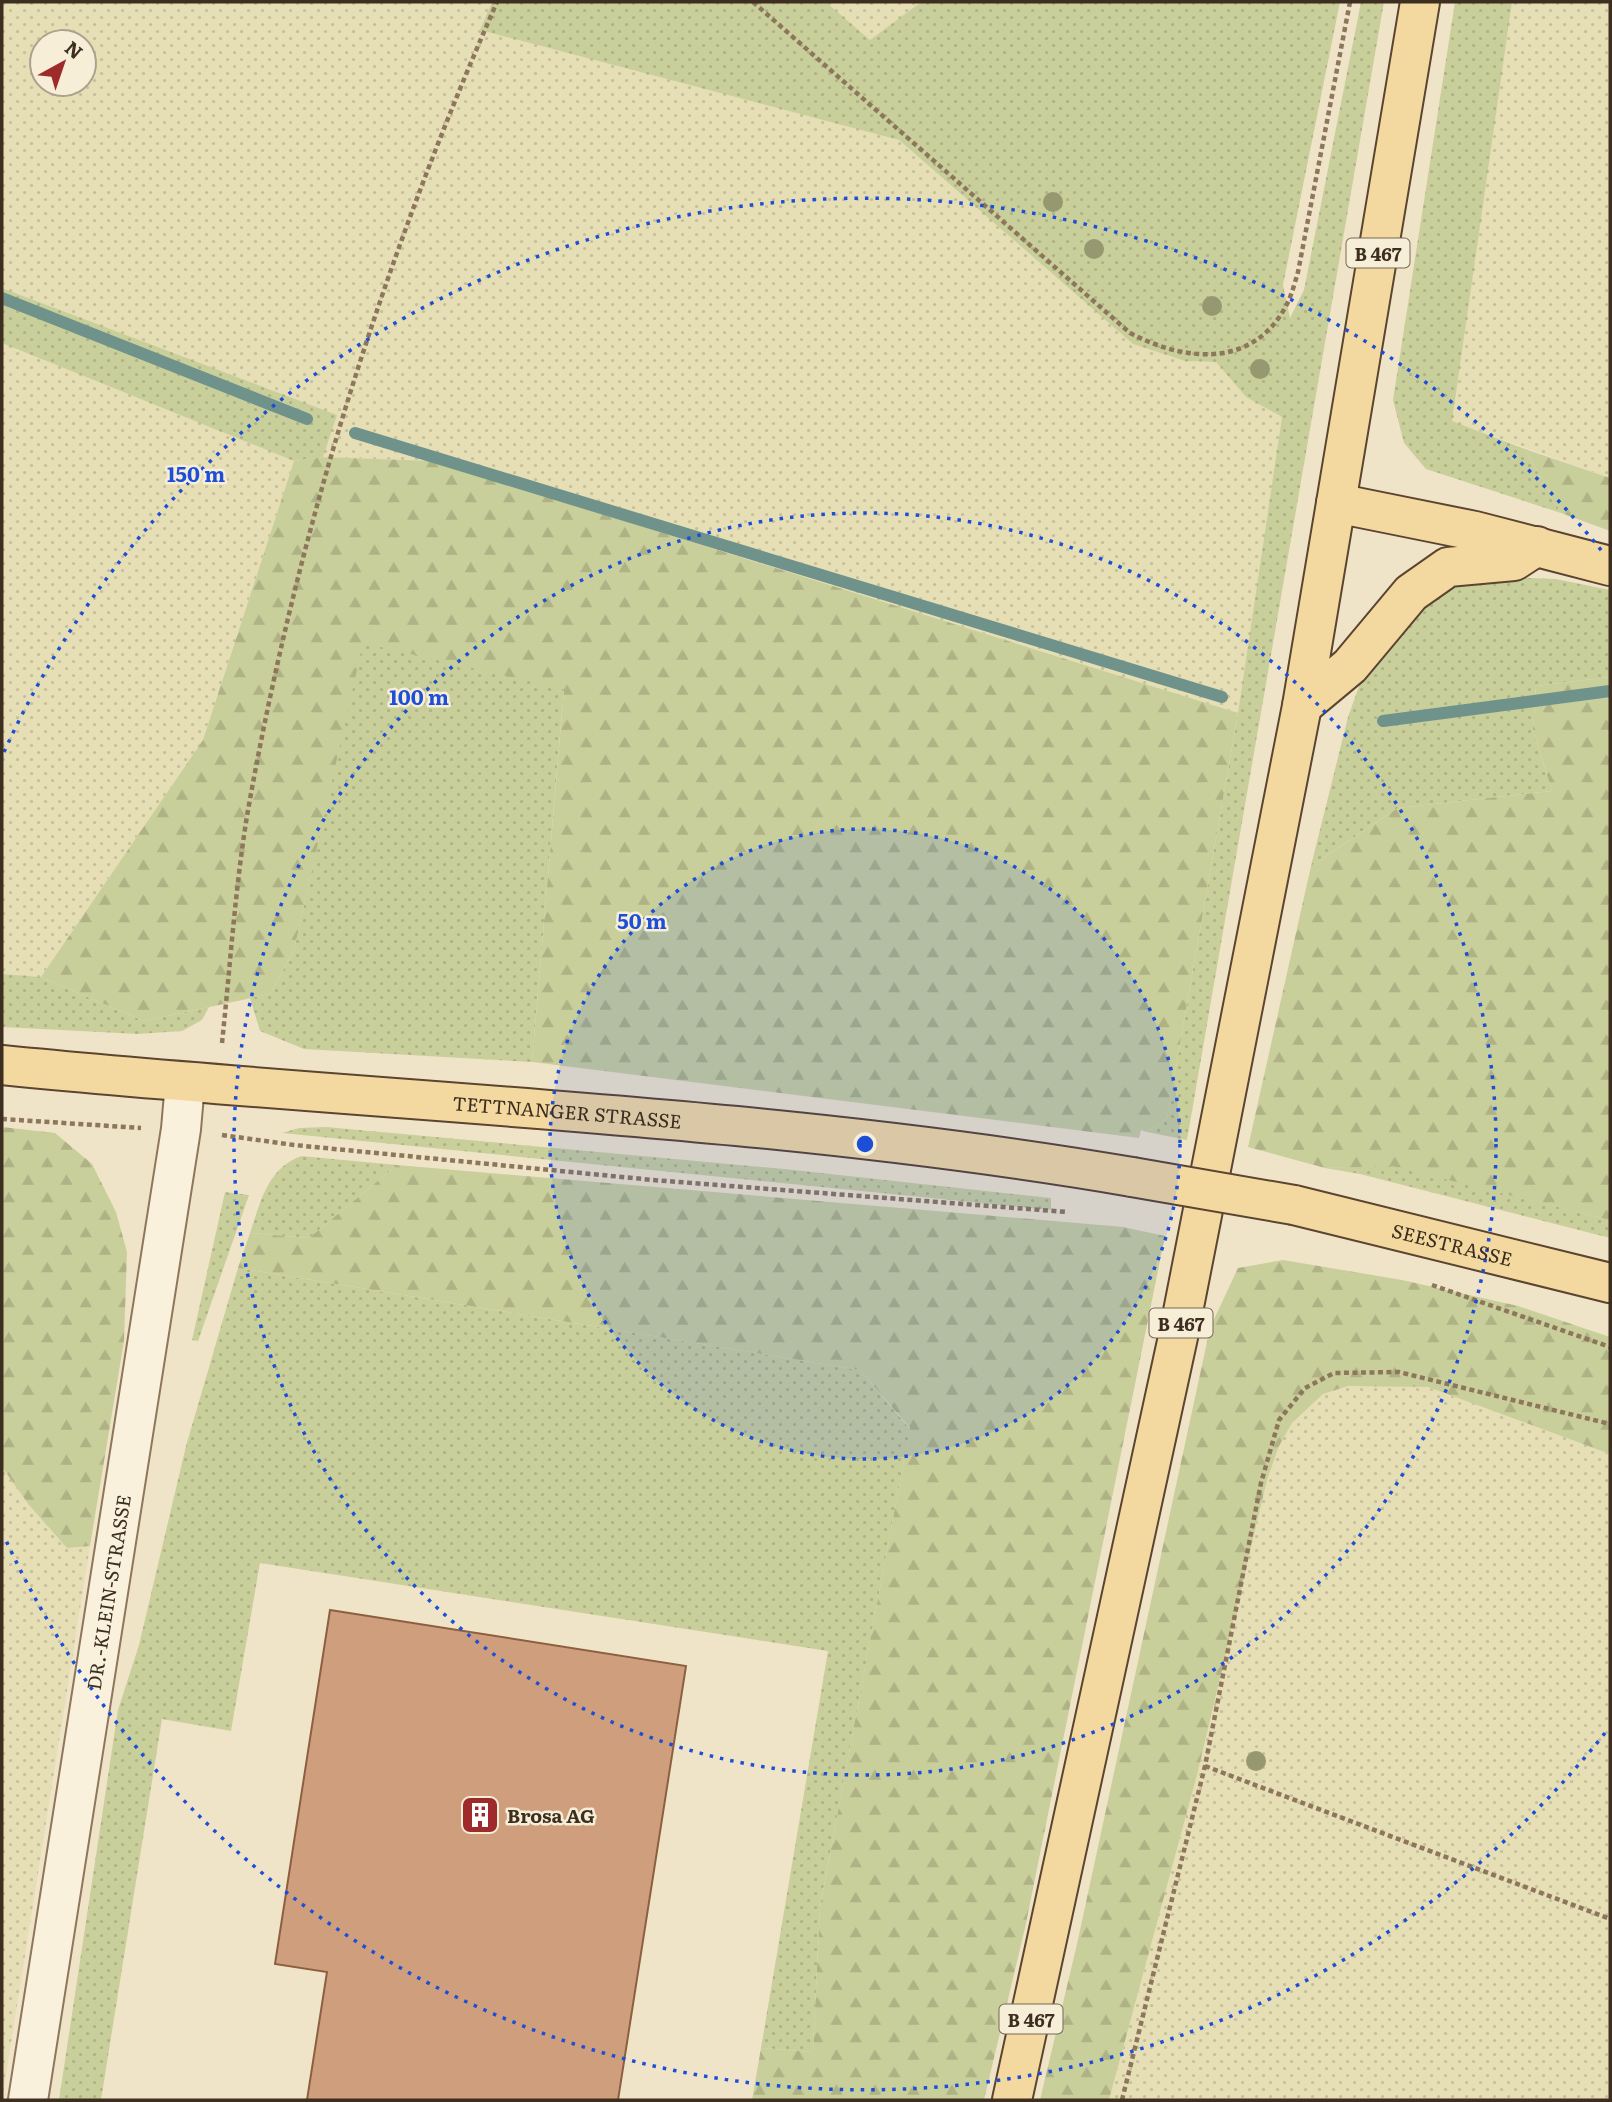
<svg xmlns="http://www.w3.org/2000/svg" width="1612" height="2102" font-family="Literata,serif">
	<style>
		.farmland { fill: url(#farmland-dots); fill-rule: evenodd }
		.grass { fill: url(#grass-dots) }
		.forest { fill: url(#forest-firs) }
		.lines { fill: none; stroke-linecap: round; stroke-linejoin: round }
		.stream { stroke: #6f938a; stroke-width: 12 }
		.building { fill: #cf9f7d; stroke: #8d5f41; stroke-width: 2 }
		.minor-casing { stroke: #8d765c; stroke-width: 42 }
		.major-casing { stroke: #5b4430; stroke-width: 42 }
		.path { stroke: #8d765c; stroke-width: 4.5; stroke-dasharray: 5 3.5; stroke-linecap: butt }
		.minor { stroke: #faf1dc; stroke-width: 38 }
		.major { stroke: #f3d9a0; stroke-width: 38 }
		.major-bridge-casing { stroke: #5b4430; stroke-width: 42; stroke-linecap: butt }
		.major-bridge { stroke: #f3d9a0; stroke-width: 38 }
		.tree { fill: #96986f }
		.ring { fill: none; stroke: #1d4ed8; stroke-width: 3.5; stroke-dasharray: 3.5 7 }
		.labels { text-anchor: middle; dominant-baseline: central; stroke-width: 5; stroke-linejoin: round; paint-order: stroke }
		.shield { fill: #f7eed8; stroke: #756857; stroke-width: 2 }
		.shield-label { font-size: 18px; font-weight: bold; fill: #3d2e20 }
		.street-label { font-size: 19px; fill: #3d2e20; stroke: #f7eed8 }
		.poi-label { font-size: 19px; font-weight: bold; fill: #3d2e20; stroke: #f7eed8; text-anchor: start }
		.centre { fill: #1d4ed8; stroke: #f7eed8; stroke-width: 3.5 }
		.ring-label { font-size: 21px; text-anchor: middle; font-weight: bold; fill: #1d4ed8; stroke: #f7eed8; stroke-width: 5; stroke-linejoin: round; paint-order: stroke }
	</style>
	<defs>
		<pattern id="farmland-dots" width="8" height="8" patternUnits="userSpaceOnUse" patternTransform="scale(1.75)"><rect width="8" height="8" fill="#e6deb5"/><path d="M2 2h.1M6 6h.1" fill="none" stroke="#c6bf9b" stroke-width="1.8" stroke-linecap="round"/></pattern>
		<pattern id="grass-dots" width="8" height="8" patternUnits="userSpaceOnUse" patternTransform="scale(1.75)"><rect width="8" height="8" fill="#c9cf9b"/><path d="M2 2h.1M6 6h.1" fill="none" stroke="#aeb285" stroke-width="1.8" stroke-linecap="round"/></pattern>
		<pattern id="forest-firs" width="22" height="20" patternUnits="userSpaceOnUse" patternTransform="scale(1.75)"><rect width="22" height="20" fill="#c9cf9b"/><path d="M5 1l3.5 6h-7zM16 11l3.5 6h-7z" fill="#aeb285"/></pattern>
	</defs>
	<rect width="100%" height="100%" fill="#f0e4c8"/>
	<path class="farmland" d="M2,2H492L480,30L899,140L1133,344L1185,361L1216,362L1246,397L1282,417L1238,713L434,461L323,457L336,415L2,288ZM42,42H84V84H42Z
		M826,2H921L870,40Z
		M1512,2H1610V478L1451,421Z
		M2,343L294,461L203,740L41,977L2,974Z
		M1376,1384L1428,1387L1610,1454V2100H1109L1197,1775L1267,1480L1279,1446L1292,1423L1323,1394L1348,1386Z
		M2,1467L29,1505L67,1548L90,1546L2,2100Z"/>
	<path class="grass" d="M492,2H826L870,40L921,2H1340L1283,285L1290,318L1304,290L1361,2H1384L1187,1140L1147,1132L1167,1118L1238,713L1282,417L1246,397L1216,362L1185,361L1133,344L899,140L480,30Z
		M1455,2H1512L1452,421L1525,449L1561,513L1426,469L1404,443L1393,400Z
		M2,288L337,415L323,457L294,461L2,343Z
		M1509,577L1556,579L1610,590V677L1536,686L1533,730L1552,791L1398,808L1311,866L1348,717L1366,667L1425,601L1464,584Z
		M362,642L564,688L532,1062L304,1049L260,1031L250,998L270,994L294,950Z
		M2,974L41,977L144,1021L209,1007L202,1020L182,1031L138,1034L2,1027Z
		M326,1127L784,1169L1051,1198V1210L282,1133L299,1128Z
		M301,1156L397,1165L309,1238L250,1233C261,1201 267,1169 301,1156Z
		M1392,1165L1610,1220V1238L1360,1174L1325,1168Z
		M225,1192L249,1195L198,1341L192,1340Z
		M238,1268L860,1370L910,1429L820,1907L813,2052L761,2048L828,1651L260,1563L231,1731L162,1719L101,2100H59L118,1710L139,1645L186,1446Z"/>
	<path class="forest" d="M1525,449L1610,478V531L1561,513Z
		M323,457L434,461L1238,713L1167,1118L1147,1132L1141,1130L1139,1138L532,1062L564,689L363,643L294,950L270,994L144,1021L41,977L203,740L294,461Z
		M1610,677V1220L1392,1166L1325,1168L1248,1147L1311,866L1398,808L1552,791L1533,730L1536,686Z
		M2,1127L55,1133L92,1164L116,1212L127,1252L124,1341L90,1546L67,1548L29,1505L2,1467Z
		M397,1165L1123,1227L1165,1236L1025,1928L984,2100H752L761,2048L813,2052L820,1907L910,1428L860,1370L238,1268L250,1233L309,1238Z
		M1283,1260L1402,1280L1518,1306L1610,1337V1454L1428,1387L1348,1386L1323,1394L1292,1423L1279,1446L1267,1480L1197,1775L1109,2100H1040L1077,1944L1210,1328L1238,1268Z"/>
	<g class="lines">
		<path class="stream" d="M2,298L307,419
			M355,433L1222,697
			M1383,721L1610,691"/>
	</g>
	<path class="building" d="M330,1610L686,1666L618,2100H307L327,1972L275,1964Z"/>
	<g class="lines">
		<defs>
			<g id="minor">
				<path id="s1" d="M28,2100L181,1129L185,1083"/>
			</g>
			<g id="major">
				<path d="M1336,503L1475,531L1610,566"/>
				<path d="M1302,706L1350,666L1411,593L1448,567L1514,561L1537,546"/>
				<path id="s2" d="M2,1065C379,1103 758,1113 1132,1177"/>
				<path id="s3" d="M1294,1205L1610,1283"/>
				<path d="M1012,2100L1178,1337L1302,706L1420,2"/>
			</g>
		</defs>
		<use href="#minor" class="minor-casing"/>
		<use href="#major" class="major-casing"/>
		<path class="path" d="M753,2L1130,333C1185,362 1254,369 1287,304C1292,294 1295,282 1298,272L1350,2
			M222,1043C230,968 235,890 247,816C296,536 383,261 497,2
			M2,1119L141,1128
			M222,1135L294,1145L653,1180L1067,1212
			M1432,1285L1610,1347
			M1205,1766L1610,1919
			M1122,2100L1205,1766L1261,1483L1279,1420L1305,1388L1334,1373L1399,1372L1610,1424"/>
		<use href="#minor" class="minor"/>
		<use href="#major" class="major"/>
		<defs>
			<path id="major-bridge" d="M1132,1177L1294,1205"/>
		</defs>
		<use href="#major-bridge" class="major-bridge-casing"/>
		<use href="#major-bridge" class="major-bridge"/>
	</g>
	<g class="tree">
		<circle cx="1053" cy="202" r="10"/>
		<circle cx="1094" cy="249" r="10"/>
		<circle cx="1212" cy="306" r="10"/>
		<circle cx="1260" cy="369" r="10"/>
		<circle cx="1256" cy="1761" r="10"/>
	</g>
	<circle cx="865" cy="1144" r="315" fill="#1d4ed8" fill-opacity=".12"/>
	<g class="ring">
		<circle cx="865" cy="1144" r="315"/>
		<circle cx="865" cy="1144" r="631"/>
		<path d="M1605 1733A946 946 0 0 1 4 1536M4 752A946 946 0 0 1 1605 555"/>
	</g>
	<defs>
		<symbol id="building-square" viewBox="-11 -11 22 22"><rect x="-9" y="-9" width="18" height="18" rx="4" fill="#9e2a2b" stroke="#f7eed8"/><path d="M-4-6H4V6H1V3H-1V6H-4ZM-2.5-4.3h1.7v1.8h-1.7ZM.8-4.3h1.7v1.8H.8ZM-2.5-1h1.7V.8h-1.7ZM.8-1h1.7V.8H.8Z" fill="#fff"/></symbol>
	</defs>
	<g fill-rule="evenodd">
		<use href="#building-square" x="458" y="1793" width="44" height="44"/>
	</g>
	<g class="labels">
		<g class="shield">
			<rect x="1346.5" y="238.5" width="63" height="29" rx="5"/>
			<rect x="1149.5" y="1308.5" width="63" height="29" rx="5"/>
			<rect x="999.5" y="2004.5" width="63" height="29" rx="5"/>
		</g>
		<g class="shield-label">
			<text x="1378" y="253">B 467</text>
			<text x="1181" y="1323">B 467</text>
			<text x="1031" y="2019">B 467</text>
		</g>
		<g class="street-label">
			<text stroke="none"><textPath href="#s2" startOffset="567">TETTNANGER STRASSE</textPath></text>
			<text stroke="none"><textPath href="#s3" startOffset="163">SEESTRASSE</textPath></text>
			<text stroke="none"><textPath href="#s1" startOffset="514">DR.-KLEIN-STRASSE</textPath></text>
		</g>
		<g class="poi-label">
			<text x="507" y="1815">Brosa AG</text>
		</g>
	</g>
	<circle cx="865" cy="1144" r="10" class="centre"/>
	<g class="ring-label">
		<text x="196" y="482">150 m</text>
		<text x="419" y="705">100 m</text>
		<text x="642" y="929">50 m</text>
	</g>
	<rect width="1612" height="2102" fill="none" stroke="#3d2e20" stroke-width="7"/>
	<g transform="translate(63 63) rotate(40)"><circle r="33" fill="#f7eed8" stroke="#ada18e" stroke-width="2"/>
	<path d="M0-5L12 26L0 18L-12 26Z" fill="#9e2a2b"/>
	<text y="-10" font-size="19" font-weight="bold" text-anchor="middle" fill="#3d2e20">N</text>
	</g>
</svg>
